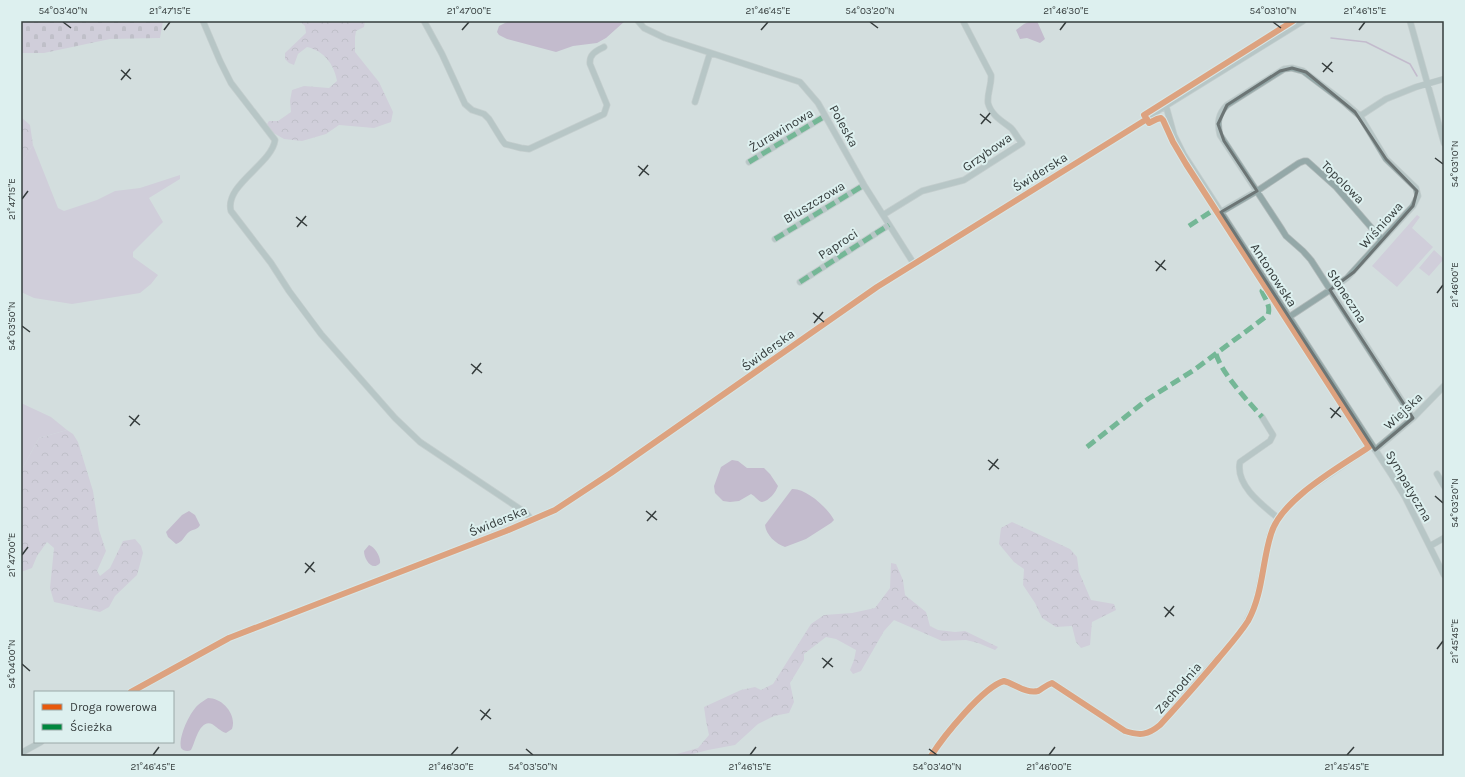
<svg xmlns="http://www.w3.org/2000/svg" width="1465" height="777" font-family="Karla,sans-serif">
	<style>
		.grass { fill: #ccbbd5 }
		.forest { fill: url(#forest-crowns) }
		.cemetery { fill: url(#cemetery-stones) }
		.water { fill: #af91b8 }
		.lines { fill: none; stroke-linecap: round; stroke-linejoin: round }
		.stream { stroke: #af91b8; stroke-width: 1.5 }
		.minor-casing { stroke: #b1baba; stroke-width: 7 }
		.minor { stroke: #94a8a8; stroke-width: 5.5 }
		.quiet { stroke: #00873e; stroke-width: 5; stroke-dasharray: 10 5; stroke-linecap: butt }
		.cycleway-casing { stroke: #ddf0ef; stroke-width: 8 }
		.cycleway { stroke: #e8590c; stroke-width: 6 }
		.marked { fill: none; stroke: #6c7575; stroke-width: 3; stroke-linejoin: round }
		.ticks { fill: none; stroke: #353c3c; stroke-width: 1.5 }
		.labels { text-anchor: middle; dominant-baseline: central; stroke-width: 4; stroke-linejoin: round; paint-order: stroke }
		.street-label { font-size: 13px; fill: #353c3c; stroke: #ddf0ef }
		.neatline { fill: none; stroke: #353c3c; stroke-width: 1.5 }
		.ticks-label { font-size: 10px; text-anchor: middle; fill: #353c3c }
	</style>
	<defs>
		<pattern id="forest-crowns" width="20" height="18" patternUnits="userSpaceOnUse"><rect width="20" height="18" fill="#ccbbd5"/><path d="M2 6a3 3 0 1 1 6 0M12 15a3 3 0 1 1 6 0" fill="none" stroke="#a699ae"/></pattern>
		<pattern id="cemetery-stones" width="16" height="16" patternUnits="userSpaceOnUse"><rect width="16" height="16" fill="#ccbbd5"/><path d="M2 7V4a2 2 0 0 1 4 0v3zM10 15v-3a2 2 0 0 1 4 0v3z" fill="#a699ae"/></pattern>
	</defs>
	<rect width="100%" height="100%" fill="#d3dede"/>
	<path class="grass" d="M33,145L58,208L64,211L97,200L115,191L140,188L180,175V179L149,198L163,222L133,252V257L158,275L151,284L140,293L72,304L34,298L21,292V163Z
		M1417,215L1420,217L1412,228L1433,247L1397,287L1372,266Z
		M1434,250L1444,259L1429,276L1419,268Z
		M21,403L51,417L67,430L39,438L21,471Z"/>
	<path class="forest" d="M300,21H365L364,27L356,31L355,37V52L379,82L393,112L391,122L374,128L339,125L326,134L302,141L284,139L270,131L267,124L269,121H278L291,112L290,101L292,90L304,86L329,88L337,81C334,64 324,51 307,47L298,54L294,65L289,63L285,59V53L306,33L305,26Z
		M21,117L30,125L33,145L21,163Z
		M67,430L73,434L78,442L93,491L99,530L106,551L97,571L100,576L110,568L123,541L135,539L141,546L143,553L137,575L115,596L109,607L100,612L54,602L50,588L54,548L47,542L37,556L32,568L21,572V471L39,438Z
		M1012,522L1070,549L1077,557L1079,572L1091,600L1114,604L1116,610L1092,622L1090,645L1081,648L1076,642L1072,626L1056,627L1042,618L1035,603L1023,585L1024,569L1014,562L999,544L1001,528Z
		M891,563L896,564L903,580L905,595L926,612L930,626L938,630L955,632L965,631L998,647L995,650L978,643L966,640L942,641L894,620L884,631L861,671L853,674L850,670L854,660L856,650L836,639L826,637L804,654V660L790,683L794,702L789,713L774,716L758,724L735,745L708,750L685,756H670L698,748L709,735L706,721L704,707L741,690L755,687L761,690L773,684L811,624L824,615L852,613L875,608L890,588Z"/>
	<path class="cemetery" d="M21,21H163L160,38L110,39L44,53H21Z"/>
	<path class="water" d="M509,21H625L606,38L597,43L573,46L556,52L507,39L499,35L497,32L499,26Z
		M1031,21H1037L1045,39L1040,43L1027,38L1020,39L1016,30L1024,24Z
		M732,460L738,461L747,468H764L770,474L778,486C776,492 769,501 762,502C759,502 755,496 751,494L739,501L730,502L723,501L715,493L714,486L721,467Z
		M792,489C806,488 828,508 834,520L831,523L806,539L785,547C776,544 766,535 765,525Z
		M189,511L195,515L200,525C198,530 193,529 189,532C184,536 183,542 176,544L168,537L166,532L182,515Z
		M369,545C375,547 381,557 380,563C372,572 364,559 364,551Z
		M208,698C223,698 237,715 232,729L226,733C220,731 217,727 212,724C199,719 195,744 191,750C188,752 183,751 181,748C178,737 190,712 198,705C201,702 205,700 208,698Z"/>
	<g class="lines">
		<path class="stream" d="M1331,38L1366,42L1410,64L1417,76"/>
		<defs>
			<path id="minor" d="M203,21L220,61L231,83L275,140C272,164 224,185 231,211L271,263L289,291L321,334L395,418L420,442L526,513L532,520
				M424,21L442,54L465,104L472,110L484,114L489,119L502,140L505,144L521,148L529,149L604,114L607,105L590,64C589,54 596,51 604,47
				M638,21L644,28L665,38L800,82L818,103L864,185L914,264
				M1410,21L1444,143
				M695,102L710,53
				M1166,106L1174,135L1184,155L1391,474L1405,497L1444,575
				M1360,116L1386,99L1416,87L1444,79
				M749,162L825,116
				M1221,212L1257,191L1299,163L1304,161H1307L1336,187L1382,240
				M883,215L922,191L964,180L1022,143C1018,139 1015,132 1011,128C1002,121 991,115 988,103C987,93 992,84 991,75L964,23
				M775,239L864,185
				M800,282L889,225
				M1289,317L1330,290L1347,278L1413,206L1418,196L1416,188L1386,159L1360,116L1344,102L1303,71L1292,68L1284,69L1227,105C1218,114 1217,123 1220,135L1281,228L1286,236L1303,251L1311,260L1413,418
				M1262,417L1273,435L1270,441L1240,462C1235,485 1262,505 1278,518
				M1375,450L1413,418L1444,386
				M1437,474L1444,486
				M1430,546L1444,538
				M131,692L229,638L506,531L555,510L611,473L877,287L1147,119L1159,110L1303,21
				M21,753L41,742
				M931,756C943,737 983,687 1004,681C1015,684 1026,694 1038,691C1042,689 1046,685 1052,683L1125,731C1140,736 1148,735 1160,725L1239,634L1247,621L1256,603L1270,535L1278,518L1296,498L1308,489L1372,445"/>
		</defs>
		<use href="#minor" class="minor-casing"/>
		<use href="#minor" class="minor"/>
		<path class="quiet" d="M749,162L825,116
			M1189,226L1218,207
			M775,239L864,185
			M800,282L889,225
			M1216,354C1222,374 1248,401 1262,417
			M1087,447L1148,399L1194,370L1268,315C1271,306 1265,299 1262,291L1267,287"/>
		<defs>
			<path id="cycleway" d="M131,692L229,638L506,531L555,510L611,473L877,287L1147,119
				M931,756C943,737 983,687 1004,681C1015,684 1026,694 1038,691C1042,689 1046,685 1052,683L1125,731C1140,736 1148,735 1160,725C1180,703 1199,682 1218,659C1228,647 1239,635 1248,621C1263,594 1262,562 1271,534C1281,499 1340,467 1369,447L1186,164L1173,142L1163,120L1161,118L1157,119L1149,123L1144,115L1293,21"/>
		</defs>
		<use href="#cycleway" class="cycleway-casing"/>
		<use href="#cycleway" class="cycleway"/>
	</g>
	<path d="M0 0H1465V777H0ZM1292,68L1306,72L1355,112L1386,159L1417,191L1413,206L1354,272L1330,290L1413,418L1375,450L1221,212L1257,191L1224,141L1218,124L1227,105L1280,71Z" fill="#d3dede" fill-opacity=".55" fill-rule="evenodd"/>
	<path class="marked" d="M1292,68L1306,72L1355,112L1386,159L1417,191L1413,206L1354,272L1330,290L1413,418L1375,450L1221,212L1257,191L1224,141L1218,124L1227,105L1280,71Z"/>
	<path class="ticks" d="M63,22L71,28M870,22L878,28M1273,22L1281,28M164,30L170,22M462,30L469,22M761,30L768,22M1060,30L1066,22M1359,30L1365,22M1322,63L1333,72M121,70L131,79M1323,72L1332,62M121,80L130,69M980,114L991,123M981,124L990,113M1435,158L1443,164M638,166L649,175M639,176L648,165M22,199L28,191M296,217L307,226M297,227L306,216M1155,261L1166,270M1156,271L1165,260M1437,293L1443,285M813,313L824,322M814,323L823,312M22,326L30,332M471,364L482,373M472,374L481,363M1330,408L1341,417M129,416L140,425M1331,418L1340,407M130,426L139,415M988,460L999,469M989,470L998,459M1435,496L1443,503M646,511L657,520M647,521L656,511M22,555L28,547M305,563L315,572M305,573L314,562M1164,607L1174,616M1165,617L1174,606M1437,649L1443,641M822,658L833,667M22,664L30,671M823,668L832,658M480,710L491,719M481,720L490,709M526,749L533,755M929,749L937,755M153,755L159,747M451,755L458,747M750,755L756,747M1049,755L1055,747M1347,755L1354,747"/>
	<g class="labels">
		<g class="street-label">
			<text transform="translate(844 126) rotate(61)">Poleska</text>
			<text transform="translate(781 130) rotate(-31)">Żurawinowa</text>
			<text transform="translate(987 152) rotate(-35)">Grzybowa</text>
			<text transform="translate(1040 172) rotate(-32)">Świderska</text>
			<text transform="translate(1343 182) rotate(45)">Topolowa</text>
			<text transform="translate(814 202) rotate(-31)">Bluszczowa</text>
			<text transform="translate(1381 225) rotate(-48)">Wiśniowa</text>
			<text transform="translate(838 244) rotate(-33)">Paproci</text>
			<text transform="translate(1274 275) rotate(57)">Antonowska</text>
			<text transform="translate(1347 296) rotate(57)">Słoneczna</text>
			<text transform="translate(768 350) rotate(-36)">Świderska</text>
			<text transform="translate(1403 411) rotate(-43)">Wiejska</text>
			<text transform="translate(1409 486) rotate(60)">Sympatyczna</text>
			<text transform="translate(498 521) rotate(-22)">Świderska</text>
			<text transform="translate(1178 688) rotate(-49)">Zachodnia</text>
		</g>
	</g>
	<rect width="1465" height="777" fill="none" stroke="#ddf0ef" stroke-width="44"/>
	<rect x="34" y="691" width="140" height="52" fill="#ddf0ef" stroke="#9aa8a7"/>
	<rect x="42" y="704" width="20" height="6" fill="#e8590c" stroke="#9aa8a7"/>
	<text x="70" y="711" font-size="12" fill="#353c3c">Droga rowerowa</text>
	<rect x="42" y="724" width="20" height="6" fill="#00873e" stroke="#9aa8a7"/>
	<text x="70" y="731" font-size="12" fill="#353c3c">Ścieżka</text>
	<rect x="22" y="22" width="1421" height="733" class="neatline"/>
	<g class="ticks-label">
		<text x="63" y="14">54°03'40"N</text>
		<text x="170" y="14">21°47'15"E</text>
		<text x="469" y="14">21°47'00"E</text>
		<text x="768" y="14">21°46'45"E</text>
		<text x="870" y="14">54°03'20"N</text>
		<text x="1066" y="14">21°46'30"E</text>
		<text x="1273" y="14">54°03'10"N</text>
		<text x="1365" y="14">21°46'15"E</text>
		<text transform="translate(1454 164) rotate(-90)" y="4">54°03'10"N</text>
		<text transform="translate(11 199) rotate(-90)" y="4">21°47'15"E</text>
		<text transform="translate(1454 285) rotate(-90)" y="4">21°46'00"E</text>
		<text transform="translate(11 326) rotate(-90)" y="4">54°03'50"N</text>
		<text transform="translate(1454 503) rotate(-90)" y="4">54°03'20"N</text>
		<text transform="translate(11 555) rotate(-90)" y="4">21°47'00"E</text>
		<text transform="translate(1454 641) rotate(-90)" y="4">21°45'45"E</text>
		<text transform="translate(11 664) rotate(-90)" y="4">54°04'00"N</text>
		<text x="153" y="770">21°46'45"E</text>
		<text x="451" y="770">21°46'30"E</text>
		<text x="533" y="770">54°03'50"N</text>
		<text x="750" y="770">21°46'15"E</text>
		<text x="937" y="770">54°03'40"N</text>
		<text x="1049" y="770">21°46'00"E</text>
		<text x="1347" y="770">21°45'45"E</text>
	</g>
</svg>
